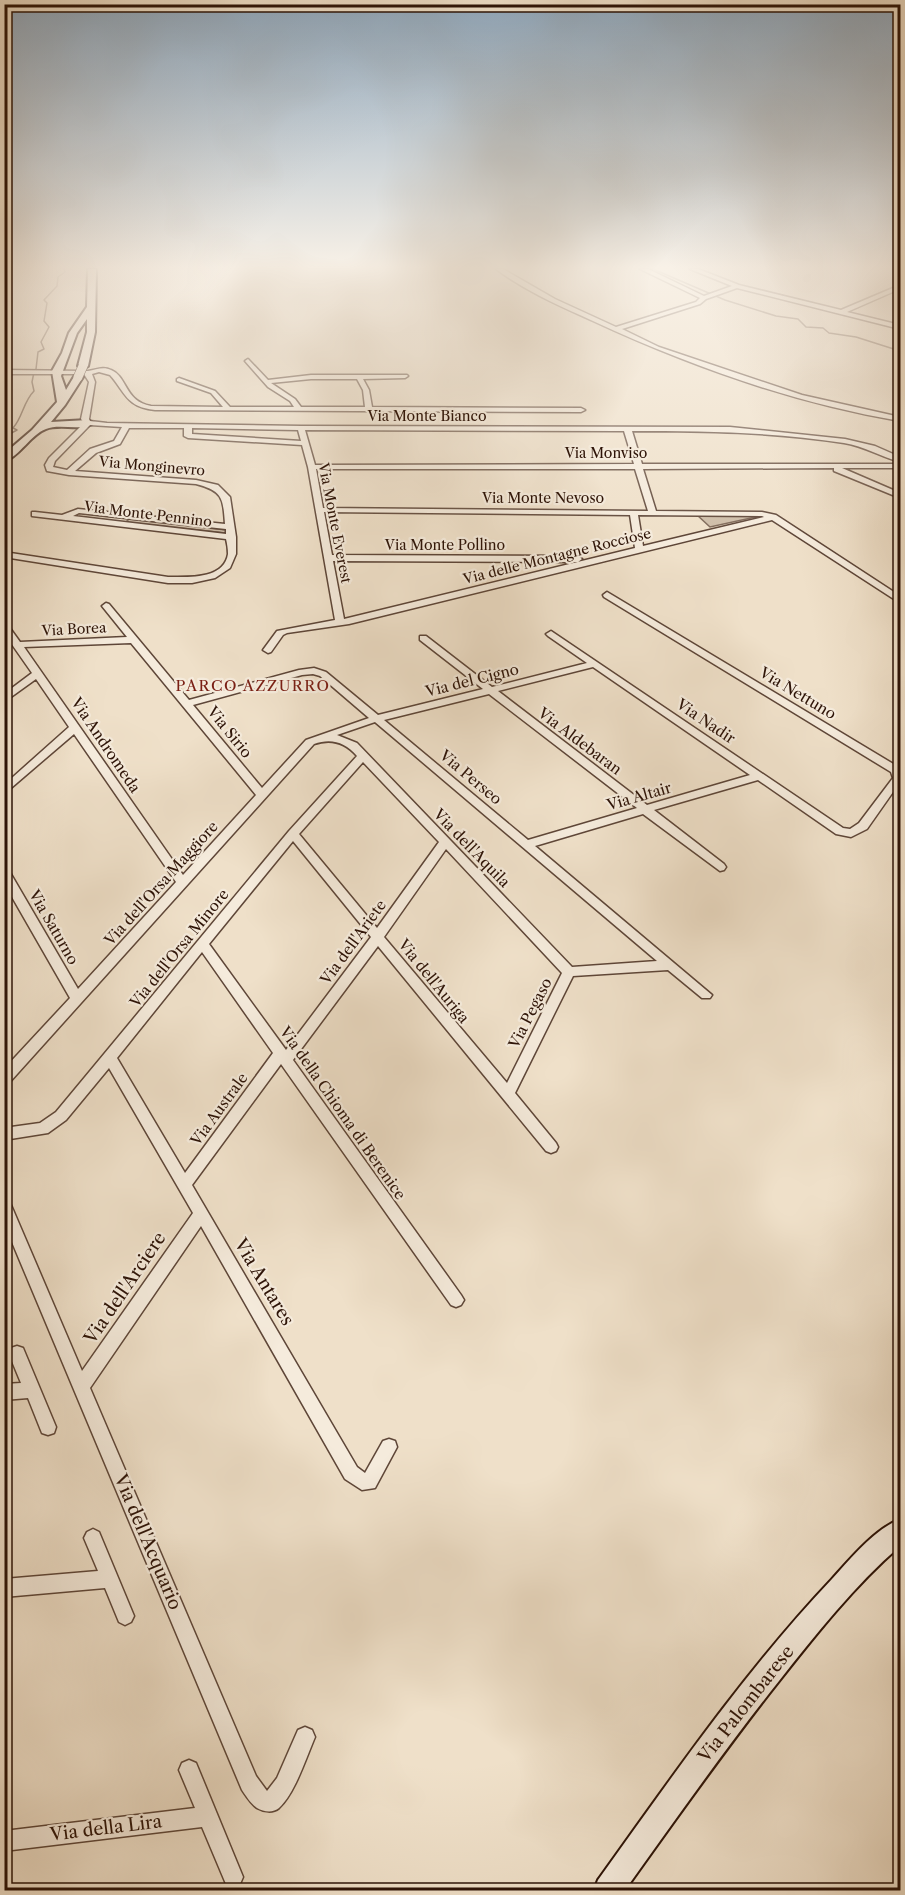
<svg xmlns="http://www.w3.org/2000/svg" width="905" height="1895" font-family="'Libre Caslon Text',serif">
	<style>
		.green { fill: #cebda8; stroke: #7e6858; stroke-width: 1.5 }
		.lines { fill: none; stroke-linecap: round; stroke-linejoin: round }
		.stream { stroke: #7a6454; stroke-width: 1.5 }
		.street-casing { stroke: #5e4638; stroke-width: 3 }
		.secondary-casing { stroke: #2d1307; stroke-width: 4 }
		.street { fill: #f5ebdc; fill-rule: evenodd }
		.secondary { fill: #f5ebdc; fill-rule: evenodd }
		.secondary-bridge-casing { stroke: #2d1307; stroke-width: 10; stroke-linecap: butt }
		.secondary-bridge { stroke: #f5ebdc; stroke-width: 9 }
		.labels { text-anchor: middle; dominant-baseline: central; stroke-width: 4.5; stroke-linejoin: round; paint-order: stroke }
		.far-street-label { font-size: 14px; fill: #2d1307; stroke: #f5ebdc }
		.street-label { font-size: 15px; fill: #2d1307; stroke: #f5ebdc }
		.far-quarter-label { font-size: 15px; letter-spacing: 1.5px; fill: #7a1f14; stroke: #f5ebdc }
		.near-street-label { font-size: 18px; fill: #2d1307; stroke: #f5ebdc }
	</style>
	<rect width="100%" height="100%" fill="#efe0c9"/>
	<filter id="stains"><feTurbulence type="fractalNoise" baseFrequency=".00333" numOctaves="4"/><feColorMatrix values="0 0 0 0 .2 0 0 0 0 .09 0 0 0 0 .02 0 0 0 .5 -.17"/></filter>
	<radialGradient id="worn" r=".72"><stop offset=".6" stop-color="#630" stop-opacity="0"/><stop offset="1" stop-color="#630" stop-opacity=".3"/></radialGradient>
	<path class="green" d="M696,514L760,516L710,527Z
		M129,519L226,530V533L126,522Z"/>
	<g class="lines">
		<path class="stream" d="M653,269L725,300L776,316L798,319L806,327L823,328L829,333L856,337L900,351
			M36,369L38,352L44,349L41,342L49,327L44,321L47,303L44,300L57,286L58,277L65,272L64,269
			M4,437L17,430L13,428C23,417 23,402 34,391L32,382L34,372"/>
		<defs>
			<path id="street" d="M4,269H8L4,271Z
				M496,269H503L555,299L616,327L696,302L700,298L640,269H648L704,296L732,286L690,269H698L739,285L841,310L893,288L900,289V293L895,291L847,312L900,325V329L737,288L706,299L700,304L622,329L659,347L802,395L900,417V421C794,403 690,366 593,321C560,306 525,291 496,269Z
				M248,359L268,380L311,375H407L408,376L405,378L363,379L369,390L372,407L581,408L585,410L581,412L155,410C126,407 126,393 110,375L99,372L92,374L95,382L89,419L90,421L107,423L301,426L730,427L845,439L875,446L900,457V462C881,457 864,446 844,443C774,432 702,431 632,431L642,464H900V468H842L900,493V498L834,471V468L643,469L656,511L762,512L776,515L900,596V603L772,520L349,624L287,633L283,635L271,652L268,653L263,650L277,631L335,620L308,467L302,445L188,438L184,436V428H129L120,444L96,453L75,471L196,480L218,485L230,497L236,537V554L230,568L215,578L192,583H168L4,557V552L168,577C187,577 224,580 228,554C228,549 227,543 226,539L32,516V512H35L62,515L78,509L225,524C223,498 223,491 196,484L69,475L47,471L45,465L49,458L84,423L81,419L89,382L84,374H4V370C32,370 61,371 88,371C96,370 103,366 111,370C128,377 124,401 151,406L223,407L211,393L177,381V379L179,378L215,391L230,407H294L290,401L268,387L245,361ZM311,379H357L363,390L365,407H301L295,399L271,383ZM90,425L122,427L114,441L90,449L67,470L53,467L55,461ZM192,428L298,430L301,441L192,434ZM305,430L624,431L634,464L315,465ZM316,469H635L648,511L323,508ZM324,512L630,515L635,548L344,619L333,561L578,562L582,559L578,556L332,555ZM79,513L226,529V534L73,516ZM638,515L762,516L764,517L643,546Z
				M607,592L900,768V782L867,829L851,837L836,834L758,780L654,810L724,864L726,867L724,870L720,871L643,814L535,846L712,995L710,998H702L668,970L573,976L515,1093L556,1143L558,1147L556,1151L551,1153L546,1151L378,946L293,1060L461,1295L464,1300L461,1305L456,1307L451,1305L281,1064L192,1185L357,1467L365,1473L383,1441L389,1439L395,1441L397,1447L375,1488L362,1490L345,1479L201,1226L90,1388L256,1776L267,1791L277,1778L298,1730L305,1727L312,1730L315,1737C306,1758 295,1793 279,1808C273,1813 264,1812 257,1808C251,1804 246,1796 242,1790L4,1223V1199L9,1200L11,1205L82,1371L193,1213L109,1068L66,1120L48,1133L4,1140V1128L40,1123L56,1112L289,831L357,756C345,742 331,738 314,744L9,1083L4,1084V1069L70,998L4,883V868L8,869L78,989L176,882L74,734L4,794V785L69,727L36,679L4,702V694L32,673L4,633V623L7,624L20,642L127,637L102,606L106,603L109,604L189,700L299,670L314,668L326,672L378,715L483,689L420,640V636H426L492,687L587,663L548,636L546,634L551,631L843,828L850,829L859,823L893,778L891,772L604,597L603,595ZM131,643L256,795L183,875L24,647ZM593,667L750,775L647,805L498,691ZM313,674L320,676L369,718L306,740L262,788L193,705L302,675ZM489,694L637,808L528,840L384,720ZM375,722L657,961L572,967L357,743L337,735ZM363,762L439,842L377,928L299,834ZM293,841L371,937L286,1050L209,944ZM446,849L562,973L507,1083L384,937ZM202,952L273,1053L185,1173L117,1058Z
				M17,1346L23,1348L56,1427L54,1433L48,1435L42,1433L28,1398L4,1400V1384L21,1383L9,1354L11,1348Z
				M93,1529L99,1532L134,1616L131,1622L125,1625L119,1622L105,1588L4,1597V1579L98,1571L84,1538L87,1532Z
				M189,1760L196,1763L243,1877L240,1884L233,1887L226,1884L202,1827L4,1851V1831L195,1808L179,1770L182,1763Z"/>
			<path id="secondary" d="M88,269H96L95,332L88,366L83,369L78,366L87,332V319L77,333L61,376L66,390L75,375L83,377L65,405L51,422L88,420L93,423C81,432 60,423 46,429C30,435 21,455 4,462V454L32,430L57,402L52,371L62,353L69,333L87,307Z
				M900,1519V1546C854,1586 816,1634 779,1681C725,1749 675,1820 625,1890H594L598,1880C672,1777 745,1671 832,1579C851,1558 874,1530 900,1519Z"/>
		</defs>
		<use href="#street" class="street-casing"/>
		<use href="#secondary" class="secondary-casing"/>
		<use href="#street" class="street"/>
		<use href="#secondary" class="secondary"/>
		<defs>
			<path id="secondary-bridge" d="M78,377L83,366"/>
		</defs>
		<use href="#secondary-bridge" class="secondary-bridge-casing"/>
		<use href="#secondary-bridge" class="secondary-bridge"/>
	</g>
	<linearGradient id="sky" x2="0" y2="1"><stop stop-color="#90aac1"/><stop offset="0.5" stop-color="#f8f1e7"/><stop offset="1" stop-color="#f8f1e7" stop-opacity="0"/></linearGradient>
	<rect width="905" height="534" fill="url(#sky)"/>
	<g class="labels">
		<g class="far-street-label">
			<text x="427" y="416">Via Monte Bianco</text>
			<text x="606" y="453">Via Monviso</text>
			<text transform="translate(152 466) rotate(5)">Via Monginevro</text>
			<text x="543" y="498">Via Monte Nevoso</text>
			<text transform="translate(148 514) rotate(7)">Via Monte Pennino</text>
			<text transform="translate(335 523) rotate(79)">Via Monte Everest</text>
			<text x="445" y="545">Via Monte Pollino</text>
			<text transform="translate(557 556) rotate(-14)">Via delle Montagne Rocciose</text>
			<text transform="translate(74 629) rotate(-3)">Via Borea</text>
		</g>
		<g class="street-label">
			<text transform="translate(472 680) rotate(-14)">Via del Cigno</text>
			<text transform="translate(798 693) rotate(31)">Via Nettuno</text>
			<text transform="translate(706 721) rotate(34)">Via Nadir</text>
			<text transform="translate(230 732) rotate(51)">Via Sirio</text>
			<text transform="translate(580 741) rotate(37)">Via Aldebaran</text>
			<text transform="translate(106 745) rotate(56)">Via Andromeda</text>
			<text transform="translate(471 777) rotate(40)">Via Perseo</text>
			<text transform="translate(639 796) rotate(-16)">Via Altair</text>
			<text transform="translate(472 848) rotate(46)">Via dell'Aquila</text>
			<text transform="translate(161 883) rotate(-48)">Via dell'Orsa Maggiore</text>
			<text transform="translate(54 927) rotate(60)">Via Saturno</text>
			<text transform="translate(353 942) rotate(-54)">Via dell'Ariete</text>
			<text transform="translate(179 948) rotate(-51)">Via dell'Orsa Minore</text>
			<text transform="translate(434 981) rotate(51)">Via dell'Auriga</text>
			<text transform="translate(530 1013) rotate(-63)">Via Pegaso</text>
			<text transform="translate(219 1109) rotate(-54)">Via Australe</text>
			<text transform="translate(343 1113) rotate(55)">Via della Chioma di Berenice</text>
		</g>
		<g class="far-quarter-label">
			<text x="253" y="685">PARCO AZZURRO</text>
		</g>
		<g class="near-street-label">
			<text transform="translate(264 1282) rotate(59)">Via Antares</text>
			<text transform="translate(125 1288) rotate(-56)">Via dell'Arciere</text>
			<text transform="translate(148 1542) rotate(67)">Via dell'Acquario</text>
			<text transform="translate(746 1704) rotate(-52)">Via Palombarese</text>
			<text transform="translate(106 1828) rotate(-7)">Via della Lira</text>
		</g>
	</g>
	<rect width="905" height="1895" fill="none" stroke="#efe0c9" stroke-width="24"/>
	<rect x="6" y="6" width="893" height="1883" fill="none" stroke="#2d1307" stroke-width="3"/>
	<rect x="12" y="12" width="881" height="1871" fill="none" stroke="#2d1307" stroke-width="1.5"/>
	<rect width="100%" height="100%" filter="url(#stains)"/>
	<rect width="100%" height="100%" fill="url(#worn)"/>
</svg>
